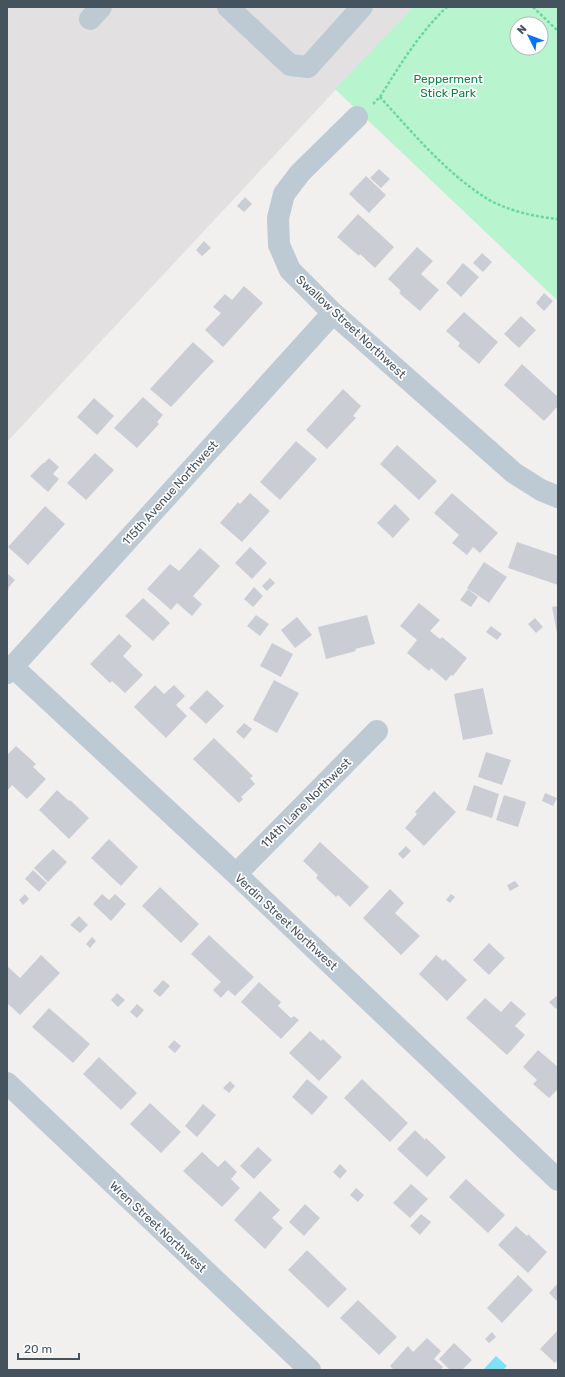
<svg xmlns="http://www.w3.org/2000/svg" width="565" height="1377" font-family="Rubik,sans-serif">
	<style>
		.education { fill: #e3e0e1 }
		.green { fill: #b8f4ce; fill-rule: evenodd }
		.water { fill: #80e0f6 }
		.building { fill: #caced4 }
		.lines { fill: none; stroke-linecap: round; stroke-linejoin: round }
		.path { stroke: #6cd6a0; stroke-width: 2.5; stroke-dasharray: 3 2; stroke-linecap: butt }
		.minor { stroke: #becad3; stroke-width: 22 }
		.labels { text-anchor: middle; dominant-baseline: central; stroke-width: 3.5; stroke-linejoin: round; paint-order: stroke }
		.park-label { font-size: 12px; fill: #0c8345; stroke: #fff }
		.street-label { font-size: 12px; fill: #45535f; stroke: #fff }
	</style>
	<rect width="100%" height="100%" fill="#f2efef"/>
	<path class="education" d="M7,7H413L7,442Z"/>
	<path class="green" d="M413,7H558V301L335,89ZM517,24H541V48H517Z"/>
	<path class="water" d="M496,1356L507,1366L503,1370H483Z"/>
	<path class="building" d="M379,169L390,179L381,188L370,178Z
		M366,176L386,195L369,213L349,194Z
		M245,197L252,204L244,212L237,206Z
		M358,214L394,247L375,268L360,254L359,256L337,237Z
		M204,241L211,248L202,256L196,250Z
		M417,247L433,261L421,274L439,290L420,311L399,293L401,291L388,279Z
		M482,253L492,262L483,272L473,263Z
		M463,263L479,277L461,297L446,283Z
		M244,286L263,303L223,347L205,330L221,313L213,307L225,294L232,300Z
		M544,293L553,301L544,311L536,303Z
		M464,312L498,342L479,364L458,346L460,343L446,331Z
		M521,316L536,330L519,348L504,334Z
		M193,342L214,361L171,407L150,389Z
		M522,364L558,397V406L544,421L504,385Z
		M343,389L361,406L353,416L356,418L327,449L306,430Z
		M143,397L163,415L157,422L159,424L137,448L114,428Z
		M94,398L114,416L97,435L77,417Z
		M296,441L317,459L280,500L260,482Z
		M397,445L437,481L419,500L380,464Z
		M95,453L114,470L86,500L67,483Z
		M49,458L59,467L53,474L59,479L48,492L30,476L43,463H44Z
		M250,493L270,511L242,542L220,523L238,502L240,504Z
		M452,493L498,533L480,553L473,547L467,555L452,543L459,535L434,513Z
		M395,504L410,519L393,538L377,523Z
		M45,506L65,524L28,565L8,547Z
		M517,542L558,556V585L508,568Z
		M250,547L267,563L252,579L235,563Z
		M200,548L220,566L193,596L202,604L192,616L177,603L171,610L147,589L170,564L179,571Z
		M484,562L507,577L489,603L467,588Z
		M7,573L15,580L8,588L9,589L7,591Z
		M270,578L275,583L267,591L262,586Z
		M254,587L263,596L253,607L244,599Z
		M468,589L478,597L471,607L460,600Z
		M143,598L170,623L153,641L125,616Z
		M419,603L440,620L430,631L440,639L442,637L467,658L453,676L451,675L446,681L431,668L429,671L407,653L417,640L400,626Z
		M558,606V633H557L552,607Z
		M256,615L269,624L260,636L247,626Z
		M367,615L375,644L355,649L356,651L326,659L318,627Z
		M297,617L312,635L295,648L281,630Z
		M535,618L543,627L536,633L528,624Z
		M491,626L502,634L497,640L486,632Z
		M119,634L132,646L123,656L143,675L125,693L112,681L110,683L90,664Z
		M272,643L293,654L281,677L260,666Z
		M274,680L299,693L277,733L253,720Z
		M155,685L164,694L174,685L185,696L176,705L187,716L166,738L134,707Z
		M483,688L493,734L463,740L454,694Z
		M207,690L224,706L206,724L189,708Z
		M244,723L252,729L244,739L236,732Z
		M214,738L253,776L250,778L255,784L241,797L243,799L239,803L193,759Z
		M16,746L36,764L33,767L46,779L27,799L12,785L7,791V755Z
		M486,752L511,760L502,785L478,777Z
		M474,785L499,794L492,818L466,810Z
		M57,790L69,801L70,800L89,818L69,839L39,810Z
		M434,791L456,812L424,846L405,828L417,814L415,812Z
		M545,793L557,798L553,806L542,801Z
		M504,795L526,802L518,827L496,820Z
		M109,839L138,867L121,886L91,858Z
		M320,842L369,887L350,907L338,895L336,897L316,878L318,875L303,861Z
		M406,846L411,851L403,859L398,854Z
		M53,849L67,862L48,882L34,868Z
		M33,870L47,883L39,892L25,879Z
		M515,881L519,886L510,891L507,885Z
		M160,887L199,924L181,943L142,906Z
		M390,889L404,903L395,913L420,936L401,955L363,918Z
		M25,894L29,899L23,905L19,900Z
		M102,894L109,900L115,894L126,904L111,921L93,904Z
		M451,894L455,897L450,903L446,900Z
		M79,916L88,925L80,933L70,925Z
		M209,935L254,977L235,996L228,990L221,998L213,990L221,982L191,954Z
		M92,937L96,941L90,948L86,944Z
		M489,943L505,958L489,975L473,960Z
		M41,955L60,973L20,1015L7,1003V966L20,978Z
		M436,955L443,961L445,959L467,980L447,1001L419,974Z
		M163,980L170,986L160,997L153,991Z
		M259,982L281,1002L278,1006L291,1018L294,1016L299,1020L281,1039L241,1002Z
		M117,993L125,1000L118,1007L111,1000Z
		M558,995V1007L556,1009L549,1002Z
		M485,998L501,1012L511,1001L526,1014L515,1026L525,1035L507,1055L466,1018Z
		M137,1004L144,1010L137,1018L130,1012Z
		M49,1008L90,1044L73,1063L32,1027Z
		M310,1031L321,1041L323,1039L342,1057L319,1081L289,1053Z
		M174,1040L181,1046L175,1053L168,1047Z
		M538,1050L558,1067V1089L549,1098L533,1084L537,1080L523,1067Z
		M99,1057L137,1093L121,1110L83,1074Z
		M307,1079L328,1097L312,1115L292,1097Z
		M362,1079L408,1123L390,1142L344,1098Z
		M230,1081L235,1086L229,1093L223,1088Z
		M150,1103L181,1132L161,1153L130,1124Z
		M203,1104L216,1115L197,1137L185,1126Z
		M415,1130L425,1140L426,1138L446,1157L427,1177L397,1149Z
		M258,1147L272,1160L254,1179L240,1166Z
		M202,1152L218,1167L225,1160L237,1172L231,1179L240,1188L222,1207L183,1171Z
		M340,1164L347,1171L340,1179L333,1172Z
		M466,1179L505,1215L488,1233L449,1197Z
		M411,1184L428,1199L410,1218L393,1203Z
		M356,1188L364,1195L358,1202L350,1195Z
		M260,1191L280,1210L272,1218L283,1228L265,1249L234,1220Z
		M305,1204L320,1218L304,1236L289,1222Z
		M421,1214L431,1222L420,1235L410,1226Z
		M516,1226L527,1236L528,1234L547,1252L528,1273L498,1245Z
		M307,1250L347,1289L328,1308L288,1270Z
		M518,1275L533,1290L502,1323L487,1308Z
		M558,1283V1302L549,1293Z
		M358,1300L397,1337L379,1355L340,1318Z
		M558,1330V1360L555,1363L540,1349Z
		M492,1332L496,1337L489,1343L485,1339Z
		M427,1338L441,1351L434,1359L443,1367L440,1370H394L390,1366L408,1346L413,1352Z
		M454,1343L472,1360L462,1370H450L439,1359Z"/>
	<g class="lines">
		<path class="path" d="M533,7L558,31
			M380,97C412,132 445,172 486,198C505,210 535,217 558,219
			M373,104L380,97C400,65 419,33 447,7"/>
		<path class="minor" d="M228,7L290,65L308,67L362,7
			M90,19L101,7
			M357,117L300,173L284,194L278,218L279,245L290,270L333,313L514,473L541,490L558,497
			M13,667L236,874L558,1180
			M7,673L333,313
			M236,874L377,731
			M7,1083L310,1370"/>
	</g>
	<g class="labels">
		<g class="park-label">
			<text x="448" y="79">Pepperment<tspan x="448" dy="14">Stick Park</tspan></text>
		</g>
		<g class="street-label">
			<text transform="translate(351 327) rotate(43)">Swallow Street Northwest</text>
			<text transform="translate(170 493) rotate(-48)">115th Avenue Northwest</text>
			<text transform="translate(306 803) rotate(-45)">114th Lane Northwest</text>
			<text transform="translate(286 922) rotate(43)">Verdin Street Northwest</text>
			<text transform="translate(158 1227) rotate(43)">Wren Street Northwest</text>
		</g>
	</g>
	<rect width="565" height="1377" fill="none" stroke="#45535f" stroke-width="16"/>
	<g transform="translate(529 36) rotate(312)"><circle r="19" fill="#ffffff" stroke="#b5babf"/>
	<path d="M0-3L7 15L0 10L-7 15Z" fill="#0473f7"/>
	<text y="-6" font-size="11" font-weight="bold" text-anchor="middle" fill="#45535f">N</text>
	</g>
	<path d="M18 1353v6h61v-6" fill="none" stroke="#45535f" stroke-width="2"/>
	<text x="24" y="1353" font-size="12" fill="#45535f" stroke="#ffffff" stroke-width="3" paint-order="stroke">20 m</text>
</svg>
